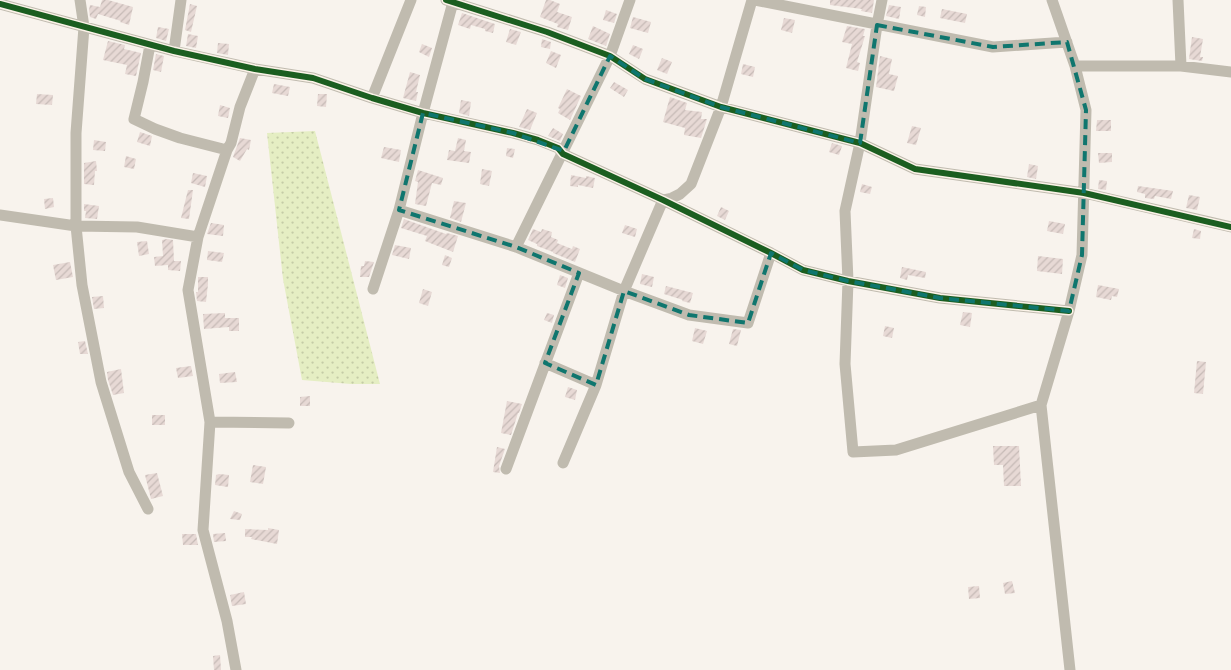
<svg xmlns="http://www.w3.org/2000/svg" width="1231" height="670" font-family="Ubuntu,sans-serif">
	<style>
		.grass { fill: url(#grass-dots) }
		.building { fill: url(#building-hatch) }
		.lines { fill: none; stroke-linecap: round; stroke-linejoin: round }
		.street { stroke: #c0bbaf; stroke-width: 11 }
		.cycleway-casing { stroke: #fcf3e9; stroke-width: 9 }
		.cycleway { stroke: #1b5e20; stroke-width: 6 }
		.marked { fill: none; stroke: #0f766e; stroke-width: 4; stroke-dasharray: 10 6; stroke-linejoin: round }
	</style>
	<defs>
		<pattern id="grass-dots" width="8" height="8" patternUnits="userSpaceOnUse" patternTransform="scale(1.25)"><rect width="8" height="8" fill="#e5eec3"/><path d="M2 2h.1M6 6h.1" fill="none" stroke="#c4cba6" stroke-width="1.8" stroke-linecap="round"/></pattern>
		<pattern id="building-hatch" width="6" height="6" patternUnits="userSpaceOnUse" patternTransform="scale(1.25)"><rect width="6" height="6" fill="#e7d9d5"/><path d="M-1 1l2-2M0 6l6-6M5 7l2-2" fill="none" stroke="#c6bab6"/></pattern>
	</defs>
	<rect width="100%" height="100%" fill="#f8f3ed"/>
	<path class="grass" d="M315,131L380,384H351L302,380L283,279L267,133Z"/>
	<path class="building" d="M102,0H108L133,7L129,25L120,22L121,21L98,14L96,19L90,17L89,10L90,5L100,7Z
		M546,0H550L560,4L557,12L572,17L568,30L557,27L558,24L540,17Z
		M830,0H874L872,13L861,11L862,9L830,5Z
		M190,4L197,6L191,32L185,30Z
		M889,5L901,7L899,19L886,16Z
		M919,6L926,7L925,17L917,15Z
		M942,9L967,14L965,23L940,18Z
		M606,10L617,14L614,23L603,20Z
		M462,13L495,24L493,33L485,31V29L471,25L470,29L458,25Z
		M633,17L651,22L648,33L630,28Z
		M784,18L795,20L792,33L781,30Z
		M593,26L610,34L606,46L588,39Z
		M847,26L865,29L863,36H865L857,62L860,63L858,71L846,68L852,44L842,42Z
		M158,27L169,29L166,41L156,38Z
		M510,29L521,32L516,45L506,42Z
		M188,34L198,36L196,48L186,46Z
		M1192,37L1203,39L1200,57H1203L1202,61L1189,59Z
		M542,39L551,42L550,49L541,47Z
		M108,41L125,45L124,49L141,53L136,76L125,74L127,65L103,60Z
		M218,43L229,44L228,55L217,53Z
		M422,44L432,48L429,57L419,52Z
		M633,45L643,49L639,59L629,54Z
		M551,51L561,55L556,68L546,63Z
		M156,54L164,56L161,72L153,70Z
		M880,56L892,59L889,74L898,76L894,91L876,87Z
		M662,58L672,62L667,74L657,70Z
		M743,64L755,67L753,77L741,74Z
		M410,72L420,75L416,92H418L416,101L403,98Z
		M614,82L628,90L624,97L610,88Z
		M274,84L290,87L288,96L272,93Z
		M567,89L581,96L570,120L558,113L560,109L558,108Z
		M37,94L53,95L52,105L36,104Z
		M318,94H327L326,107L317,106Z
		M670,97L687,103L685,110L702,112L701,119H707L701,138L684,135L685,128L663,122Z
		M461,100L471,102L469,116L459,113Z
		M220,105L230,108L228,118L218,116Z
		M527,109L537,113L530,130L519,127Z
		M1097,120H1111V131H1096Z
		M912,126L921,128L916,145L907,143Z
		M553,128L563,134L560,141L548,136Z
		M140,132L152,136L150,146L137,142Z
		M240,138L251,140L249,150L247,149L240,161L233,157Z
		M458,138L466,140L464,151L471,152L469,163L447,160L449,150L455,151Z
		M94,140L106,142L105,151L93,150Z
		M832,143L842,146L839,155L829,152Z
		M384,147L401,150L399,162L381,158Z
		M507,148L515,149L513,158L506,156Z
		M1098,153H1112V162L1099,163Z
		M126,156L136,159L134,169L124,167Z
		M96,161L97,171H95L94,185L84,184V163Z
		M1029,164L1038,166L1036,179L1027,177Z
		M482,169L492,171L489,186L480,184Z
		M418,170L443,178L441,185L432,183L426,206L415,204L418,182L415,181Z
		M193,173L207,176L205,187L191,183Z
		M571,175L586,178V176L595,178L593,188L578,185V187L570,186Z
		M1099,180L1107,181L1106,190L1098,189Z
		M862,184L872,187L870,194L860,192Z
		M1138,186L1173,191L1171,199L1155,196L1154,199L1145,198V194L1137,192Z
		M188,190H193L189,219L181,218Z
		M1189,195L1200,197L1197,210L1186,208Z
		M53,198L54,207L45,209L44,199Z
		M454,201L466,203L461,222L450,218Z
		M84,204L99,206L97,219L85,218L86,211H84Z
		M721,207L729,211L725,220L717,216Z
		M404,219L446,234L447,233L458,236L453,252L425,241L427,236L401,228Z
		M1049,221L1065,224L1063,234L1047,231Z
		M211,223L224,225L223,236L207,234Z
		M625,225L637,229L635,237L622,233Z
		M533,229L541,232L542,229L552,232L551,237L558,240L557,243L572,249L573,246L580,249L575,262L553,253V252L537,246V244L528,240Z
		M1194,229L1201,231L1200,239L1192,238Z
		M167,239L173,240L174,261H181L180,271L168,270V265L155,266L154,257L163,256L162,240Z
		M147,241L149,254L139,256L137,242Z
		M395,245L411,248L409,259L392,255Z
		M208,251L224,253L222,262L207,260Z
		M445,255L452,258L449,267L442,265Z
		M1038,256L1063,259L1062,274L1037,271Z
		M365,261L374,262L369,277H360L361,266H364Z
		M70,262L73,277L56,280L53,265Z
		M902,267L926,272L925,278L908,275L907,280L900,278Z
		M642,274L654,277L652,287L640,284Z
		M560,275L568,278L565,288L557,285Z
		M198,277H208V284L206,302L197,301L196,292H198Z
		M1098,285L1119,289L1117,297L1112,296L1111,300L1096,297Z
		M666,286L693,293L690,303L682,301L683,300L664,294Z
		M423,289L432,292L428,306L419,303Z
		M103,296L104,308L94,309L92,297Z
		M963,312L972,313L970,327L960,325Z
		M225,313V318H239V331H229V327L204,329L203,314Z
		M547,313L554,315L552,323L544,320Z
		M885,326L894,328L892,338L883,336Z
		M695,328L707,331L703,344L692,341Z
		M733,329L741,330L737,346L729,344Z
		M85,341L88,354H80L78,342Z
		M1197,361L1206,362L1203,394L1194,393Z
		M191,366L193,376L178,378L176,368Z
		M121,369L124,393L113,395L108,380L107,372Z
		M235,372L237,382L220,383L219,374Z
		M568,387L577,390L575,400L565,397Z
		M310,396V406H300V397Z
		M507,401L522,404L519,413H518L511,435L501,433Z
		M152,415H165V425H152Z
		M993,446H1019L1021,486H1004L1003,465H994Z
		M497,447L505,449L499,466L500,473L493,472Z
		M253,465L266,467L263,484L250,482Z
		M157,473L163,496L151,499L145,475Z
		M219,474L229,475L228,487L215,485L216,475Z
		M234,511L242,514L240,520L230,519Z
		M268,528L279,530L277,544L251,539L252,537H245V529L268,530Z
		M225,533L226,541L214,542L213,534Z
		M182,534H196L198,545H183Z
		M1012,581L1015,593L1005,594L1003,583Z
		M979,586L980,598L969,599L968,587Z
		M244,592L246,604L232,606L230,595Z
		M220,655L221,670H214L213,656Z"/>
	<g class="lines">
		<path class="street" d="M80,0L84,27L76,133V226L82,285L101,382L129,472L148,509
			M446,0L547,32L610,56L645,79L721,107L860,143L915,169L1084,193L1231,227
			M755,0L993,47L1067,42
			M882,0L877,25L860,143L845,211L848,281L845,364L853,452L896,450L1041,405
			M1052,0L1075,66L1086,110L1082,255L1069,311L1041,405L1070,670
			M1178,0L1181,66
			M0,4L174,51L255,69L313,78L372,98L423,113L513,133L538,140L558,148L563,154L663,200L771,253L803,270L848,281L940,298L1069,311
			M150,45L143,82L134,119L155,129L180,138L227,150
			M174,51L181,0
			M1075,66H1181L1231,72
			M372,98L411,0
			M399,210L516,247L624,291L689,315L748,323L771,253
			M0,215L76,226L137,227L198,237
			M516,247L610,56L630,0
			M373,289L399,210L423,113L453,2
			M545,363L596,385
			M210,422L289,423
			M563,463L596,385L624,291L663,200L672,198L680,194L691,184L721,107L752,0
			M506,469L579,273
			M236,670L227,621L203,530L210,422L188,290L198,237L227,150L231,143L240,107L255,69"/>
		<defs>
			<path id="cycleway" d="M446,0L547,32L610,56L645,79L721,107L860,143L915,169L1084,193L1231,227
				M0,4L174,51L255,69L313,78L372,98L423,113L513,133L538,140L558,148L563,154L663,200L771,253L803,270L848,281L940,298L1069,311"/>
		</defs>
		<use href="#cycleway" class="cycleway-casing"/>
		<use href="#cycleway" class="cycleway"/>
	</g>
	<path class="marked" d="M877,25L993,47L1067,42L1086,110L1082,255L1069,311L940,298L848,281L803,270L771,253L748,323L689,315L624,291L596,385L545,363L579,273L516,247L399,210L423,113L513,133L564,151L610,56L645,79L721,107L860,143Z"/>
</svg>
